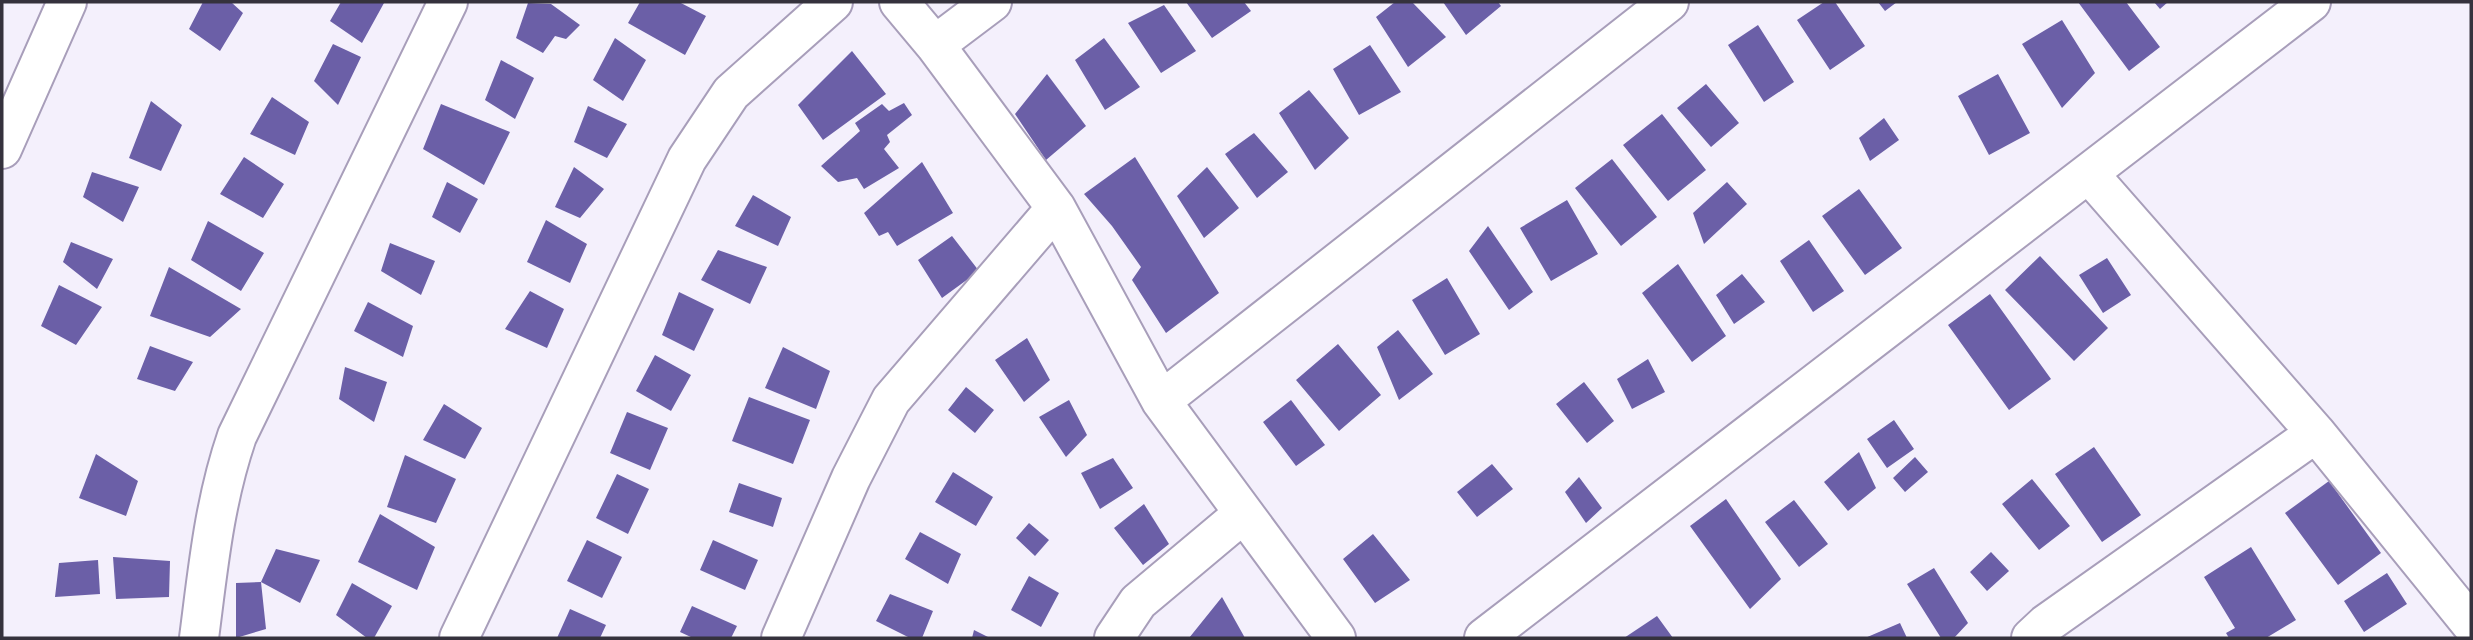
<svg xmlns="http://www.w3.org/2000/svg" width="2473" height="640" font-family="'Noto Serif',serif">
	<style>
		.building { fill: #6b5fa7 }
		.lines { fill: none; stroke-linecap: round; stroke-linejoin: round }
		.street-casing { stroke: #a89eba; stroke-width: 42 }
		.street { stroke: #fff; stroke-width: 38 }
	</style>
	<rect width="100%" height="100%" fill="#f4f0fc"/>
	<path class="building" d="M203,2H231L243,13L220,51L189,29Z
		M341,2L384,3L362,43L330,21Z
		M640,2H679L706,16L685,55L628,23Z
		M1186,2H1244L1251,11L1212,38Z
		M1395,2H1412L1446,37L1408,67L1376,17Z
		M1443,2H1498L1501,6L1466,35Z
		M1824,2H1835L1865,46L1830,70L1797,20Z
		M1878,2H1897L1885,11Z
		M2078,2H2126L2160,47L2129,71Z
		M2154,2H2168L2160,9Z
		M528,3L551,4L580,25L566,39L555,36L543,53L516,38Z
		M1164,5L1196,51L1161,73L1128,23Z
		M2062,20L2095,73L2062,108L2022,44Z
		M1758,25L1794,82L1764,102L1728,45Z
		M615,38L646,60L623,101L593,80Z
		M1104,38L1140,87L1105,110L1075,60Z
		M333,44L361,57L338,105L314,81Z
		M1370,45L1401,92L1359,115L1333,69Z
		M852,51L886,94L823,140L798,105Z
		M501,60L534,78L515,119L485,100Z
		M1047,74L1086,126L1046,160L1015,114Z
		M1998,74L2030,133L1989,155L1958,96Z
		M1706,84L1739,123L1711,147L1677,108Z
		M1309,90L1349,138L1315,170L1279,113Z
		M272,97L309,122L295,155L250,134Z
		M151,101L182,125L161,171L129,158Z
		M904,103L912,115L887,135L890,142L884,149L899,168L864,189L857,178L838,182L821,166L860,131L855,123L882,104L889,111Z
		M441,104L510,132L484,185L423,149Z
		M588,106L627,124L607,158L574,142Z
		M1662,114L1706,170L1668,201L1623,145Z
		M1884,118L1899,140L1870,161L1859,138Z
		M1254,133L1288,172L1257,198L1225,154Z
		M244,157L284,184L263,218L220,194Z
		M1135,157L1219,293L1166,333L1132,280L1141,267L1112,226L1084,194Z
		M1612,159L1657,217L1621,246L1575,188Z
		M922,162L953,213L897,246L888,232L879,236L864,213Z
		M574,167L604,189L580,218L555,207Z
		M1207,167L1239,208L1204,238L1177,196Z
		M92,172L139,187L123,222L83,197Z
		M447,182L478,199L460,233L432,217Z
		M1727,182L1747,204L1704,244L1693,213Z
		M1859,189L1902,248L1865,275L1822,216Z
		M753,195L791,217L778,246L735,226Z
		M1567,200L1598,254L1551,281L1520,228Z
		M546,220L587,244L570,283L527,262Z
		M208,221L264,253L241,291L191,260Z
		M1488,226L1533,292L1509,310L1469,251Z
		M952,236L979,271L942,298L918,260Z
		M1809,240L1844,291L1813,312L1780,261Z
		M71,242L113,259L97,289L63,262Z
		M390,243L435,261L421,295L381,271Z
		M718,250L767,267L750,304L701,280Z
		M2040,256L2108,328L2074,361L2005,290Z
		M2107,258L2131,295L2103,313L2079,275Z
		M1678,264L1726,336L1692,362L1642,293Z
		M169,267L241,309L210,337L150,316Z
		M1742,274L1765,302L1734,324L1716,295Z
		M1447,278L1480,334L1445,355L1412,300Z
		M59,285L102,307L76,345L41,326Z
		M530,291L564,309L547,348L505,329Z
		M679,292L714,309L694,351L662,335Z
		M1990,294L2051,379L2009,410L1948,325Z
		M368,302L413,326L403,357L354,331Z
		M1398,330L1433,374L1399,400L1377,347Z
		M1027,338L1050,380L1024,402L995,360Z
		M1338,344L1381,395L1339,431L1296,380Z
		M150,346L193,362L175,391L137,379Z
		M783,347L830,371L816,409L765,388Z
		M655,355L691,375L671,411L636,391Z
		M1648,359L1665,392L1632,409L1617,379Z
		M345,367L387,382L374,422L339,399Z
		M1584,382L1614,421L1587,443L1556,404Z
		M966,387L994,410L975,433L948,410Z
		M749,397L810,420L793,464L732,441Z
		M1069,400L1087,435L1066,457L1039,417Z
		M1291,400L1325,445L1296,466L1263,422Z
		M444,404L482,428L465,459L423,440Z
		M627,412L668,428L650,470L610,453Z
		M1894,420L1914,449L1887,468L1867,439Z
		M2094,447L2141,515L2102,542L2055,474Z
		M1859,452L1876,488L1848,511L1824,482Z
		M96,454L138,481L126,516L79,498Z
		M405,455L456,479L436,523L387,507Z
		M1915,457L1928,472L1905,492L1893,478Z
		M1113,458L1133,488L1100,509L1081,473Z
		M1492,464L1513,489L1477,517L1457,492Z
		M953,472L993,497L976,526L935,502Z
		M617,474L649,489L628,534L596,518Z
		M1579,477L1602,508L1586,523L1565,492Z
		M2032,479L2070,526L2039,550L2002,504Z
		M2329,481L2381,553L2338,585L2285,513Z
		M739,483L782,498L773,527L729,512Z
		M1726,499L1781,579L1750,609L1690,526Z
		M1794,500L1828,544L1799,567L1765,522Z
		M1144,504L1169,544L1143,565L1114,528Z
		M380,514L435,547L417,590L358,562Z
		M1029,523L1049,540L1035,556L1016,538Z
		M920,532L961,554L948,584L905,559Z
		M1373,534L1410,580L1375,603L1343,559Z
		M587,540L622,557L602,598L567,581Z
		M713,540L758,560L745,590L700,570Z
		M2251,547L2296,620L2266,638H2229L2226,633L2235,628L2204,577Z
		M276,549L320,560L300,603L261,582L266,629L236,638V583L261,582Z
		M1991,552L2009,571L1987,591L1970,572Z
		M113,557L170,561L169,597L116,599Z
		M98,560L100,594L55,597L59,563Z
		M1934,568L1968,623L1954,638H1941L1907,584Z
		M2387,573L2407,604L2364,632L2344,601Z
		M1029,576L1059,593L1041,627L1011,610Z
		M352,583L392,606L374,638H367L336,615Z
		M890,594L933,611L922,638H910L876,621Z
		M1222,597L1245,638H1189Z
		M692,606L737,626L731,638H693L680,632Z
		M570,609L606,625L600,638H557Z
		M1657,616L1673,638H1624Z
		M1900,623L1907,638H1865Z
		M974,630L990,638H972Z"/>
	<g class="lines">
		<defs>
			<path id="street" d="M899,2L935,45L1056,208L1161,401L1336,638
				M935,45L992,2
				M2,149L67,2
				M2089,174L2316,433L2471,624
				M1161,401L1669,2
				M199,638C208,569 214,503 237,436L448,2
				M459,638L687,159L731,93L833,2
				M781,638L851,478L891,400L1056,208
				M1114,638L1138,602L1243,514
				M1484,638L2311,2
				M2031,638L2046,624L2316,433"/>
		</defs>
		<use href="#street" class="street-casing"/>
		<use href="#street" class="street"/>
	</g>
	<rect width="2473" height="640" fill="none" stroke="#35323d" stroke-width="7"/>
</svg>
